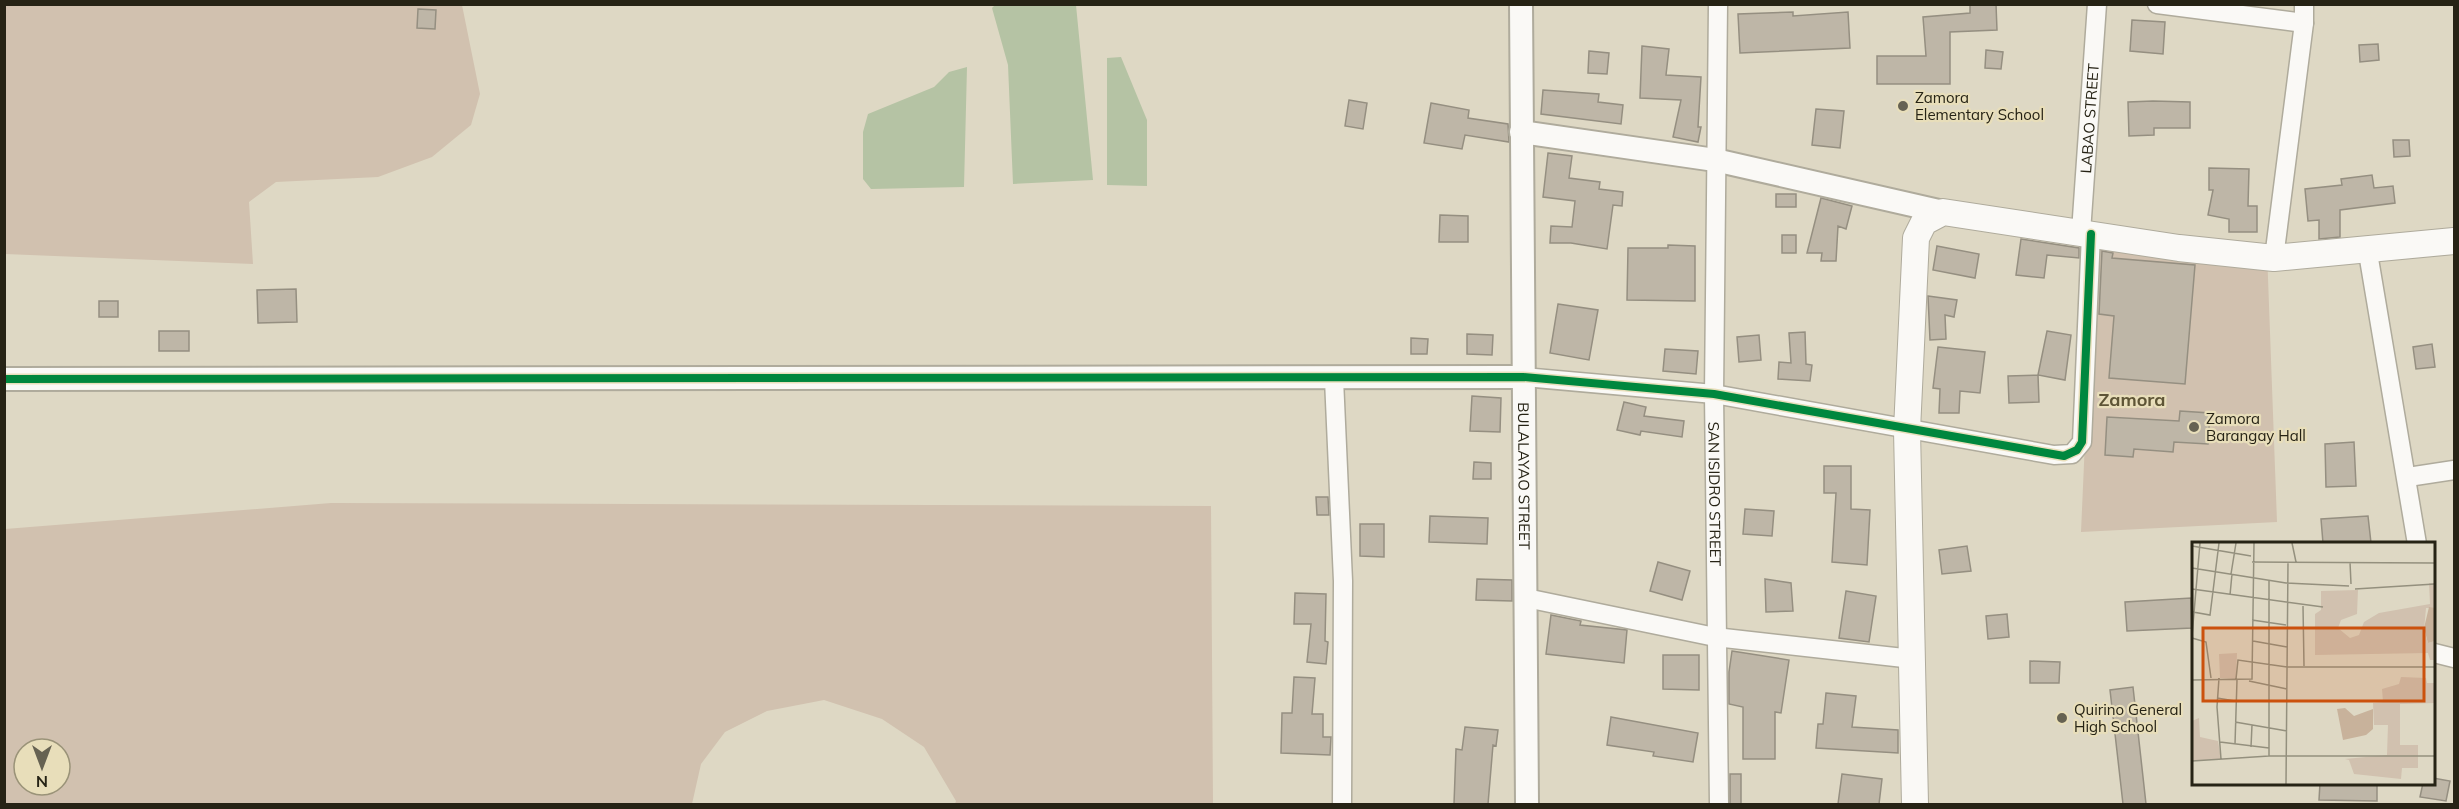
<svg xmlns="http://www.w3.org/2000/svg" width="2459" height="809" font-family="Mulish,sans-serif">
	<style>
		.green { fill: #d1c1af; fill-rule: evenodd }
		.water { fill: #b5c3a4 }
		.building { fill: #beb6a7; stroke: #958f81; stroke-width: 1.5 }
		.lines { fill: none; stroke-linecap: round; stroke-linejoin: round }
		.minor-casing { stroke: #afab9c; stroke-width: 21 }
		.tertiary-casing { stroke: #afab9c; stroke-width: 26 }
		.secondary-casing { stroke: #afab9c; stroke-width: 28 }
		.minor { stroke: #faf9f6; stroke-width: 18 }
		.tertiary { stroke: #faf9f6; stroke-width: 22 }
		.secondary { stroke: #faf9f6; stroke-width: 26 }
		.cycleway-casing { stroke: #e8deba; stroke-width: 11 }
		.cycleway { stroke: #00873e; stroke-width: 8 }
		.poi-dot { fill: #666252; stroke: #e8deba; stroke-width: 2 }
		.labels { text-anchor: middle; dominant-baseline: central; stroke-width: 4.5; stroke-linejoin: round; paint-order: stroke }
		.poi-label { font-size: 15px; fill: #262315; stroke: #e8deba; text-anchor: start }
		.street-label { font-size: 15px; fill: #262315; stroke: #e8deba }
		.quarter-label { font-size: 18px; font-weight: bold; fill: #5e5536; stroke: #e8deba }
		.inset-road { fill: none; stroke: #94907e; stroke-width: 1.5 }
		.view { fill: #cb510d; fill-opacity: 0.15; stroke: #cb510d; stroke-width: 3 }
		.inset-edge { fill: none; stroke: #262315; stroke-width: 3 }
	</style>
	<rect width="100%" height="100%" fill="#ded8c4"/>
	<path class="green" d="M5,5H462L480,94L471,125L432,157L378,177L276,182L249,202L253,264L5,254Z
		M2094,237L2267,251L2277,522L2081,532Z
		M331,503L1211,506L1213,804H955L956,801L924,747L882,719L824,700L767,711L725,732L701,764L692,804H5V529ZM24,749H60V785H24Z"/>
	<path class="water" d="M996,4L1076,5L1093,180L1013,184L1008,65L992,8Z
		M1121,57L1147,120V186L1107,185V58Z
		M967,67L964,187L871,189L863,179V132L868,114L934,87L949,72Z"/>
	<path class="building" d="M1970,4H1996L1997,30L1950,32V84H1877V56H1926L1923,17L1970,13Z
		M418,9L436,10L435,29L417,28Z
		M1793,12V16L1848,12L1850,48L1740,53L1738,14Z
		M2132,20L2165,22L2163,54L2130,51Z
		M2378,44L2379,60L2360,62L2359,45Z
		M1642,46L1669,49L1666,75L1701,77L1698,127H1701L1698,142L1673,137L1681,100L1640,98Z
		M1986,50L2003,52L2001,69L1985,68Z
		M1589,51L1609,53L1607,74L1588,73Z
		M1543,90L1599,94L1598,102L1623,105L1621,124L1541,114Z
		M1349,100L1367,103L1363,129L1345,126Z
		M2153,101L2190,102V128H2154V135L2129,136L2128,102Z
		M1431,103L1469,110L1468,118L1508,124L1509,142L1465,135L1462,149L1424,143Z
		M1816,109L1844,111L1840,148L1812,145Z
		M2393,140H2409L2410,156L2394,157Z
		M1548,153L1572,156L1569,178L1600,182L1599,189L1623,192L1622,206L1613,205L1607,249L1571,243H1550L1551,226L1572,227L1575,201L1543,197Z
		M2209,168L2249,169L2248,206H2257V232H2229V219L2208,215L2213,190H2209Z
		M2372,175L2374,188L2393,186L2395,203L2340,210V237L2319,239V220L2308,221L2305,189L2342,185L2341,179Z
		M1776,194H1796V207H1776Z
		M1821,198L1852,206L1846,229L1838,226L1836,261H1821L1822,253H1807Z
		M1440,215L1468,216V242H1439Z
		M1782,235H1796V253H1782Z
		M2021,239L2079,248V258L2047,255L2044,278L2016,275Z
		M1668,245L1695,246V301L1627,300L1628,248H1668Z
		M1937,246L1979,254L1975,278L1933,270Z
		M2102,251L2113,253L2112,258L2195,265L2185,384L2109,378L2114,316L2099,314Z
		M296,289L297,322L258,323L257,290Z
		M1928,296L1957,300L1954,317L1945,315L1946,339L1930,340Z
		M99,301H118V317H99Z
		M1558,304L1598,310L1589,360L1550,353Z
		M159,331H189V351H159Z
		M2047,331L2071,335L2065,380L2038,375Z
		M1805,332L1806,364L1812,365L1810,381L1778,379L1779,362L1791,363L1789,333Z
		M1467,334L1493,335L1492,355L1467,354Z
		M1759,335L1761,360L1739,362L1737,337Z
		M1411,338L1428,339L1427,354H1411Z
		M2432,344L2435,367L2416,369L2413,347Z
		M1938,347L1985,352L1980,393L1960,391L1959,413H1939L1940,389L1933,388Z
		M1665,349L1698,351L1696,374L1663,371Z
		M2038,375L2039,402L2009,403L2008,376Z
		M1472,396L1501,398L1500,432L1470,431Z
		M1624,402L1646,407L1644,416L1684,421L1682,437L1641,431L1640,435L1617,430Z
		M2180,411L2210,413L2208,444L2174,442L2173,452L2134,449L2133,457L2105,455L2107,417L2179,421Z
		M2354,442L2356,486L2326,487L2325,444Z
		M1474,462L1491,463V479H1473Z
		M1824,466H1851V509L1870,510L1867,565L1832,562L1836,493H1824Z
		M1316,497H1328L1329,515H1317Z
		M1745,509L1774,511L1772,536L1743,534Z
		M1430,516L1488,518L1487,544L1429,542Z
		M2368,516L2371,543H2323L2321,519Z
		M1360,524H1384V557L1360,556Z
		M1967,546L1971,571L1942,574L1939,550Z
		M1658,562L1690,571L1682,600L1650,591Z
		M1477,579L1512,580V601L1476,600Z
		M1765,579L1791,583L1793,611L1766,612Z
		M1846,591L1876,596L1869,642L1839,638Z
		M1295,593L1326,594L1325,641L1328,642L1326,664L1307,662L1311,624H1294Z
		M2191,598L2192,628L2127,631L2125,602Z
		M2007,614L2009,637L1988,639L1986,616Z
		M1551,615L1581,621L1580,625L1627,630L1624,663L1546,654Z
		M1732,651L1789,660L1781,713L1775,712V759H1743V707L1729,704V672Z
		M1663,655H1699V690L1663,689Z
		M2030,661L2060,662L2059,683H2030Z
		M1294,677L1315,678L1312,714H1323V737H1331L1330,755L1281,753L1282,713H1292Z
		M2133,687L2146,804H2123L2110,690Z
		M1826,693L1856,696L1852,727L1898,730V753L1816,748L1818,724H1823Z
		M1611,717L1698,733L1693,762L1653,756L1654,752L1607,745Z
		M1465,727L1498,730L1496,746L1493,745L1488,804H1454L1456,749L1462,750Z
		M1730,774H1741V804H1730Z
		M1842,774L1882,779L1879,804H1838Z
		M2433,778L2450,781L2446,801L2420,797L2423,783H2433Z
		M2320,783H2377V801L2319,800Z"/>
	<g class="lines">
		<defs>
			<g id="minor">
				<path id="s1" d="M1718,4L1714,394L1719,804"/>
				<path d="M2157,4L2304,23"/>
				<path id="s2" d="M2081,232L2097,4"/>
				<path d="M2367,247L2417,544"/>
				<path d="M2274,258L2304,23V4"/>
				<path d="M1523,377L1714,394L2054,455L2072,454L2082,442L2091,234"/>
				<path d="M1334,379L1343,581L1342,804"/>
				<path d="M2408,477L2454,470"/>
				<path d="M1526,598L1715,637L1913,659"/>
				<path d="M2434,653L2454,658"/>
			</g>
			<g id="tertiary">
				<path id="s3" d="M1521,4L1527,804"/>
				<path d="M1521,132L1715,160L1943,212"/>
				<path d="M4,379L1523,377"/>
			</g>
			<path id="secondary" d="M1915,804L1907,430L1916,238L1924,222L1943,212L2179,248L2274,258L2454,241"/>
		</defs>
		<use href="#minor" class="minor-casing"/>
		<use href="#tertiary" class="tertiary-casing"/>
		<use href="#secondary" class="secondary-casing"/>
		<use href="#minor" class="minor"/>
		<use href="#tertiary" class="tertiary"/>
		<use href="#secondary" class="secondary"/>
		<defs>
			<path id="cycleway" d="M4,379L1523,377L1714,394L2064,456L2077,450L2082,442L2091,234"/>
		</defs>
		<use href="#cycleway" class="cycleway-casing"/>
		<use href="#cycleway" class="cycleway"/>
	</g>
	<g class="poi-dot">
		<circle cx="1903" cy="106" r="6"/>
		<circle cx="2194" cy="427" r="6"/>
		<circle cx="2062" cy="718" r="6"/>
	</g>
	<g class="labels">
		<g class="poi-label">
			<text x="1915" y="97">Zamora<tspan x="1915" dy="17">Elementary School</tspan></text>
			<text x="2206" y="418">Zamora<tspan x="2206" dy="17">Barangay Hall</tspan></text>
			<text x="2074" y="709">Quirino General<tspan x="2074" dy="17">High School</tspan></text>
		</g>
		<g class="street-label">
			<text stroke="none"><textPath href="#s2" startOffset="114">LABAO STREET</textPath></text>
			<text stroke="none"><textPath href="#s3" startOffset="472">BULALAYAO STREET</textPath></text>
			<text stroke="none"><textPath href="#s1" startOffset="490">SAN ISIDRO STREET</textPath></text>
		</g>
		<g class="quarter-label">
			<text x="2132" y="399">Zamora</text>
		</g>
	</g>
	<g transform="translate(2192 542)">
		<rect width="243" height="243" fill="#ded8c4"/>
		<path d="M237,41H243V66H234L232,88L236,101L243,99V118H238L236,111L123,113V72L129,68V49L166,48L165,72L149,78L146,86L158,96L167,93L172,80L187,71L238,62ZM45,111L44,137L28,136L27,112ZM209,135L234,136L235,141H243V161L208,162V203H226V226H210L209,237L162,232L157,218L153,217L195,213L196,183H182L181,161L191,160L190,147L207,142ZM7,176L8,195L26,199L29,217L0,219V179Z" fill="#d1c1af"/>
		<path d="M237,65L243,66V99L236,101L232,86ZM153,166L162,174L181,167V187L174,193L151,198L145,167Z" fill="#c8b29b"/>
		<path class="inset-road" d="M100,1L104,20M0,4L59,14M60,20L243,21M158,20L159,42M0,26L94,41L157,44M39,32L44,1M0,47L131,65M163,47L243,42M38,53L40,32M111,64L112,124M1,70L18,73L27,1M60,78L94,83M0,94L8,1M0,96L14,100L19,136M61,99L95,105M27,136L25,165L29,217M44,137L46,118L95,125H243M0,138L60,137L62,1M57,139L95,147M25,156L43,159M43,180L95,189M28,200L77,206M43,202L45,138M59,205L60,183M77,214V39M0,219L77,214H243M94,242L96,20"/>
		<path class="view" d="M11,86H232V159H11Z"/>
		<rect width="243" height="243" class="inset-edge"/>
	</g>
	<rect width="2459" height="809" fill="none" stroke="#262315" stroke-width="12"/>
	<g transform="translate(42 767) rotate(180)"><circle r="28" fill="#e8deba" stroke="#9a9378" stroke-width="1.5"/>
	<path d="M0-4.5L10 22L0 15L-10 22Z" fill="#666252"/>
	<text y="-9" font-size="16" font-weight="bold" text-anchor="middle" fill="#262315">N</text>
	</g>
</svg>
